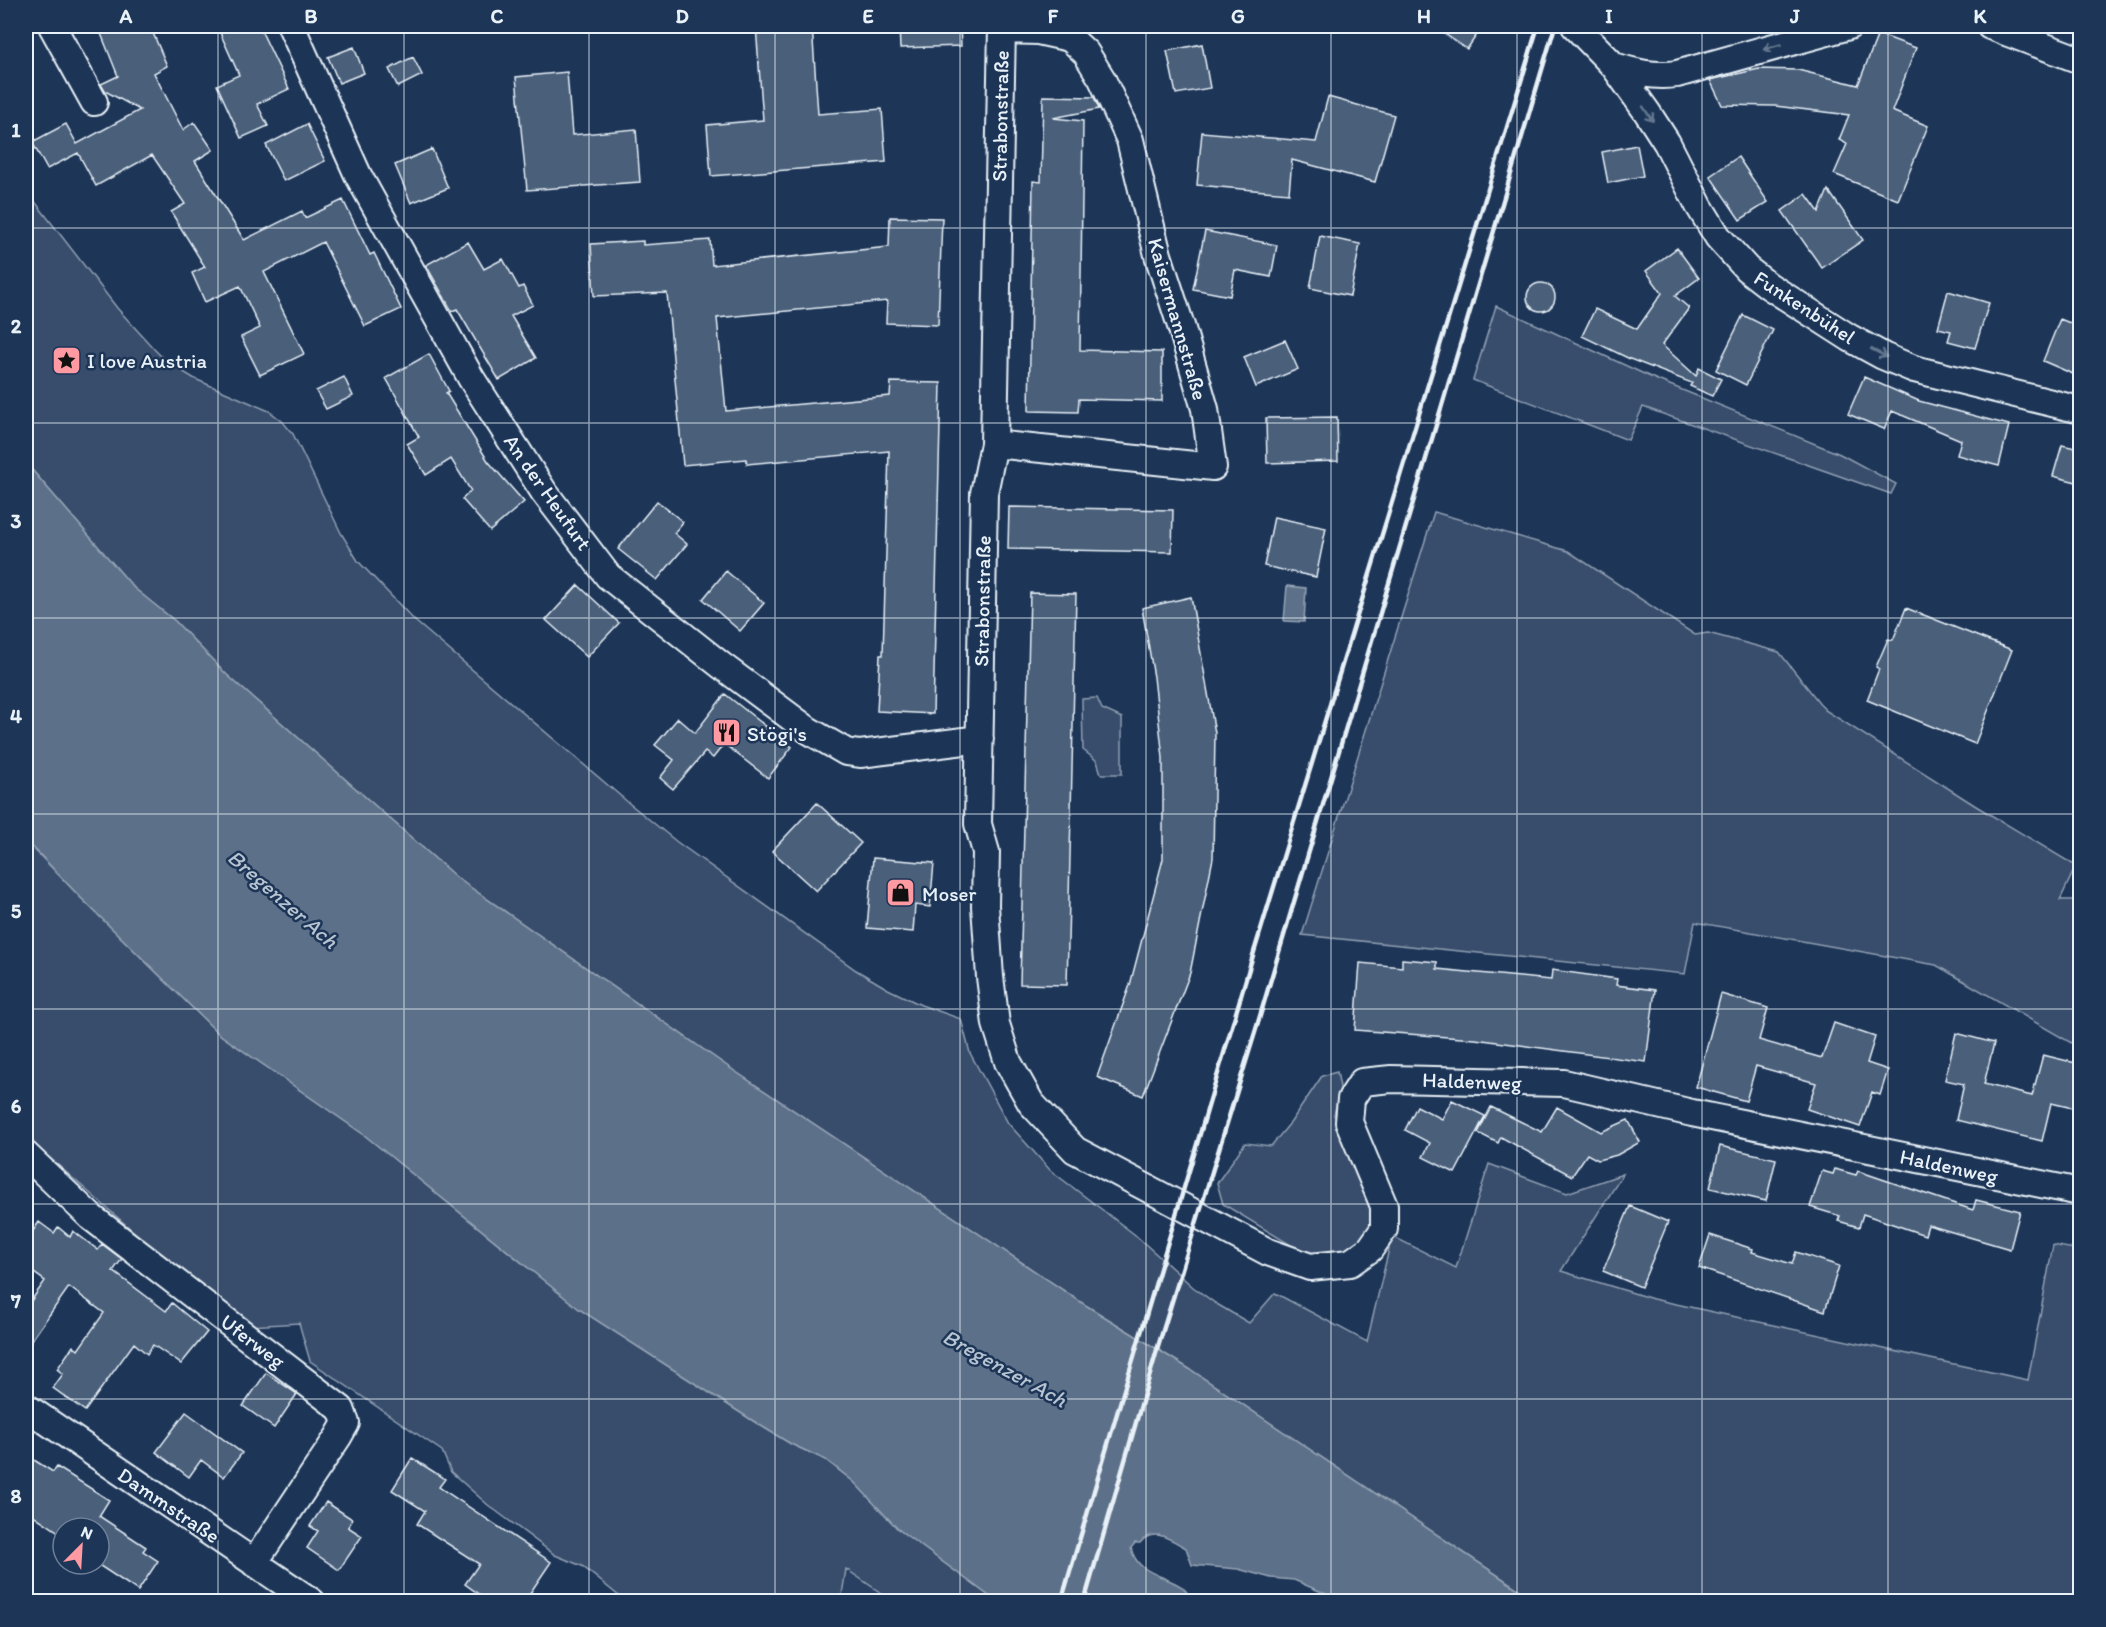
<svg xmlns="http://www.w3.org/2000/svg" width="2106" height="1627" font-family="Itim,sans-serif">
	<style>
		.built { fill: #2a4162 }
		.green { fill: #374d6c; stroke: #909fb2; stroke-width: 1.5 }
		.water { fill: #5d7089; stroke: #95a4b5; stroke-width: 1.5 }
		.building { fill: #495e7a; stroke: #e8f1f8; stroke-width: 1.5 }
		.lines { fill: none; stroke-linecap: round; stroke-linejoin: round }
		.minor-casing { stroke: #e8f1f8; stroke-width: 30 }
		.minor { stroke: #1d3557; stroke-width: 26 }
		.rail { stroke: #e8f1f8; stroke-width: 4.5 }
		.oneway { stroke: #64778f }
		.grid { fill: none; stroke: #e8f1f8; stroke-width: 1.5; stroke-opacity: 0.55 }
		.labels { text-anchor: middle; dominant-baseline: central; stroke-width: 5; stroke-linejoin: round; paint-order: stroke }
		.street-label { font-size: 21px; fill: #e8f1f8; stroke: #1d3557 }
		.poi-label { font-size: 21px; fill: #e8f1f8; stroke: #1d3557; text-anchor: start }
		.water-label { font-size: 22px; font-style: italic; fill: #b7c4d1; stroke: #1d3557 }
		.neatline { fill: none; stroke: #e8f1f8; stroke-width: 2 }
		.grid-label { font-size: 20px; text-anchor: middle; font-weight: bold; fill: #e8f1f8 }
	</style>
	<rect width="100%" height="100%" fill="#1d3557"/>
	<filter id="ink" filterUnits="userSpaceOnUse"><feTurbulence type="fractalNoise" baseFrequency=".0167" numOctaves="2"/><feDisplacementMap in="SourceGraphic" scale="12" xChannelSelector="R" yChannelSelector="G"/><feConvolveMatrix kernelMatrix="1 2 1 2 8 2 1 2 1" color-interpolation-filters="sRGB"/></filter>
	<g filter="url(#ink)">
		<path class="built" d="M846,1569L893,1601L841,1602Z"/>
		<path class="green" d="M26,190L117,308L155,350L167,362L195,379L269,411L282,421L293,434L341,533L358,561L415,621L630,804L677,842L856,970L888,989L921,1005L961,1019L970,1053L1008,1123L1050,1170L1134,1234L1193,1287L1215,1303L1249,1323L1275,1293L1367,1342L1392,1236L1456,1268L1489,1164L1567,1193L1623,1174L1561,1271L1653,1299L2028,1380L2053,1245L2080,1250V1601H1536L1191,1370L1087,1306L730,1068L457,878L226,674L175,621L134,588L26,463Z
			M1496,306L1655,379L1840,454L1896,484L1891,494L1643,407L1628,440L1473,380Z
			M1434,512L1568,551L1695,635L1708,633L1779,652L1825,710L1976,806L2076,866L2060,900H2080V1048L1936,965L1695,922L1685,974L1302,935Z
			M1097,698L1102,709L1122,718V774H1101L1097,761L1083,750L1082,699Z
			M26,841L80,897L219,1034L363,1134L579,1309L758,1424L791,1444L826,1460L854,1482L898,1529L996,1601H893L846,1569L841,1601H625L582,1566L555,1555L488,1505L451,1472L442,1451L310,1361L299,1323L249,1326L149,1245L26,1137Z
			M1337,1072L1340,1087L1334,1115L1362,1177L1374,1211L1372,1227L1362,1243L1338,1253L1309,1256L1223,1204L1217,1183L1245,1143L1271,1146L1291,1122L1322,1076Z"/>
		<path class="water" d="M26,463L134,588L175,621L226,674L457,878L730,1068L1087,1306L1191,1370L1536,1601H1333L1326,1594L1294,1580L1271,1578L1238,1569L1192,1565L1186,1548C1171,1540 1153,1526 1140,1543H1135L1131,1548C1137,1574 1162,1574 1182,1587C1187,1591 1190,1597 1194,1601H996L898,1529L854,1482L826,1460L791,1444L758,1424L579,1309L363,1134L219,1034L80,897L26,840Z
			M1287,586L1306,588L1304,622L1284,621Z"/>
		<path class="building" d="M98,26H150L167,66L154,73L183,130L194,122L213,150L195,161L244,240L302,211L305,218L343,200L370,255L374,253L401,309L365,326L323,242L264,272L304,354L260,375L241,337L260,328L240,286L205,302L192,273L205,267L171,212L185,204L152,155L96,186L78,153L47,169L32,142L66,124L77,144L140,110L105,91L101,84L118,76Z
			M217,26H259L289,89L257,104L268,126L241,138L217,85L239,75Z
			M756,26H812L818,114L882,109L886,162L711,176L707,125L763,120Z
			M899,26H960L961,46L900,48Z
			M1433,26H1483L1467,49Z
			M1878,34L1916,48L1892,111L1928,126L1898,200L1834,174L1847,144L1839,140L1849,115L1775,106L1722,105L1710,80L1759,69L1798,70L1858,85Z
			M1202,44L1210,88L1176,94L1167,51Z
			M354,47L364,73L339,83L328,57Z
			M413,57L422,75L398,87L389,69Z
			M567,72L572,135L636,129L640,182L527,190L516,77Z
			M1043,96L1094,97L1099,109L1053,118L1083,121L1080,350L1162,352V401L1079,399L1078,412L1029,411L1033,181L1041,182Z
			M1328,97L1394,115L1375,182L1292,160L1289,193L1197,185L1202,132L1316,142Z
			M307,124L325,161L284,181L266,145Z
			M1637,145L1643,176L1608,183L1602,152Z
			M432,149L448,188L411,203L395,165Z
			M1738,157L1768,202L1740,220L1710,176Z
			M1828,190L1863,240L1822,268L1782,211L1806,194L1819,212Z
			M890,217L942,218L938,325L886,323L887,301L717,318L726,411L890,396L891,382L941,383L933,714L877,711L880,655H883L889,451L747,464L746,459L683,465L667,293L594,296L591,244L643,241V245L710,240L712,265L889,247Z
			M1205,231L1277,245L1271,277L1235,270L1230,296L1193,289Z
			M1320,236L1360,244L1350,296L1310,288Z
			M468,242L484,269L503,259L519,288L523,286L533,305L511,316L536,358L499,380L457,309L452,311L426,265Z
			M1677,248L1699,278L1675,296L1689,308L1662,345L1696,376L1699,368L1721,379L1712,396L1690,386L1692,383L1630,359L1582,336L1595,309L1637,329L1662,293L1646,271Z
			M1527 297a14 14 0 1 1 28 0a14 14 0 1 1-28 0Z
			M1948,291L1989,303L1975,348L1948,341L1951,331L1938,328Z
			M1743,315L1773,330L1746,385L1716,370Z
			M2060,319L2080,327V377L2043,361Z
			M1285,340L1298,369L1256,387L1244,357Z
			M429,354L449,391L446,393L488,461L524,502L490,531L462,499L471,491L451,459L426,475L407,444L419,437L386,378Z
			M344,377L353,396L326,409L316,391Z
			M1864,377L1919,401L2009,425L1999,466L1957,455L1961,440L1892,411L1884,429L1848,414Z
			M1337,417L1338,461L1267,463L1266,418Z
			M2062,445L2080,449V483L2053,476Z
			M657,501L683,522L674,533L687,544L657,580L618,549Z
			M1009,507L1173,510L1172,552L1008,549Z
			M1274,517L1326,528L1316,577L1264,566Z
			M726,571L764,603L740,631L703,599Z
			M578,585L619,623L587,657L546,620Z
			M1030,593L1076,594L1067,985L1020,984Z
			M1191,597L1215,733L1213,858L1190,973L1143,1096L1097,1077L1130,985L1163,859V758L1154,677L1142,608Z
			M1906,608L2012,650L1975,744L1867,700L1879,669L1876,667L1888,639L1893,640Z
			M725,694L792,747L768,778L724,744L713,758L705,752L673,789L660,778L674,760L655,745L678,718L695,733Z
			M817,803L861,843L816,891L772,851Z
			M873,858L934,863L930,907L915,905L913,932L867,928Z
			M1402,959L1437,962V969L1551,980L1552,970L1617,979L1616,985L1655,990L1646,1062L1475,1039L1355,1030L1360,963L1402,967Z
			M1721,994L1768,1008L1759,1040L1822,1058L1834,1023L1875,1037L1867,1063L1888,1070L1880,1095L1872,1092L1860,1127L1807,1109L1816,1083L1756,1066L1746,1101L1696,1087Z
			M1956,1033L1994,1043L1984,1084L2032,1096L2043,1055L2080,1064V1096L2077,1109L2051,1103L2042,1141L1956,1120L1964,1084L1945,1080Z
			M1452,1100L1485,1116L1455,1173L1423,1157L1430,1143L1405,1130L1417,1106L1442,1119Z
			M1491,1107L1542,1132L1557,1107L1601,1132L1628,1120L1640,1142L1617,1155L1598,1160L1587,1154L1572,1176L1501,1137L1498,1143L1478,1133Z
			M1720,1146L1776,1159L1766,1201L1710,1188Z
			M1835,1169L1856,1175L1858,1171L1973,1210L1976,1200L2020,1211L2010,1249L1928,1225L1925,1235L1863,1214L1859,1227L1838,1221L1840,1216L1810,1207L1822,1171L1833,1174Z
			M1630,1206L1668,1222L1641,1287L1603,1271Z
			M39,1222L54,1233L58,1227L70,1237L73,1231L98,1250L102,1244L122,1259L113,1271L166,1311L172,1303L207,1332L181,1364L153,1345L147,1354L134,1343L85,1411L53,1388L63,1374L57,1369L73,1346L78,1350L104,1313L69,1287L26,1348V1308L45,1281L26,1267V1241Z
			M1710,1235L1753,1249L1752,1252L1792,1264L1796,1252L1839,1266L1825,1311L1699,1268Z
			M266,1373L297,1394L274,1428L243,1406Z
			M186,1412L242,1453L224,1477L201,1460L189,1477L156,1452Z
			M26,1455L53,1472L57,1467L109,1500L99,1516L146,1547L143,1551L158,1561L138,1591L97,1564H99V1528H63V1542L57,1538L60,1533L26,1510Z
			M412,1458L445,1479L439,1487L551,1562L524,1602H490L465,1584L479,1564L417,1524L425,1511L392,1490Z
			M326,1502L352,1519L348,1527L362,1536L339,1570L307,1548L318,1531L310,1526Z"/>
		<g class="lines">
			<defs>
				<path id="minor" d="M52,26L94,102
					M291,26L358,175L471,378L544,492L608,576L722,666L808,730L846,752L860,754L980,739
					M1002,26L994,444L984,493L978,824L986,852L985,906L990,977L996,1024L1008,1062L1031,1103L1075,1150L1268,1252L1310,1267L1350,1263L1370,1249L1384,1229V1206L1349,1122L1351,1099L1362,1082L1391,1079L1564,1083L1692,1113L2080,1192
					M1575,26L1614,66L1647,112L1667,143L1699,206L1718,237L1747,269L1769,286L1850,338L1883,356L1914,369L2080,410
					M1990,26L2080,60
					M1614,66C1636,73 1654,77 1677,74L1849,26
					M994,444L1213,467L1205,409L1182,329L1158,255L1130,140L1102,79L1086,53L1070,38L1038,31L1002,30
					M26,1155L91,1217L341,1409L346,1423L338,1437L254,1563
					M26,1407L312,1602"/>
			</defs>
			<use href="#minor" class="minor-casing"/>
			<use href="#minor" class="minor"/>
			<path class="rail" d="M1061,1602L1254,952L1538,26
				M1084,1602L1157,1350L1257,1026L1555,26"/>
		</g>
		<defs><path id="oneway-shaft" d="M-6 0H5M1.5-3L5.5 0L1.5 3" fill="none" stroke-width="1.6" stroke-linecap="round" stroke-linejoin="round" transform="scale(1.5)"/></defs>
		<g class="oneway">
			<use href="#oneway-shaft" transform="translate(1772 47) rotate(164)"/>
			<use href="#oneway-shaft" transform="translate(1648 114) rotate(56)"/>
			<use href="#oneway-shaft" transform="translate(1879 353) rotate(27)"/>
		</g>
	</g>
	<path class="grid" d="M218,26V1602M404,26V1602M589,26V1602M775,26V1602M960,26V1602M1146,26V1602M1331,26V1602M1517,26V1602M1702,26V1602M1888,26V1602M26,228H2080M26,423H2080M26,618H2080M26,814H2080M26,1009H2080M26,1204H2080M26,1399H2080"/>
	<defs>
		<symbol id="sight-square" viewBox="-11 -11 22 22"><rect x="-9" y="-9" width="18" height="18" rx="4" fill="#ff9aa2" stroke="#1d3557"/><path d="M0-6L1.8-2.2L6-1.7L2.9 1.2L3.7 5.4L0 3.3L-3.7 5.4L-2.9 1.2L-6-1.7L-1.8-2.2Z" fill="#111"/></symbol>
		<symbol id="restaurant-square" viewBox="-11 -11 22 22"><rect x="-9" y="-9" width="18" height="18" rx="4" fill="#ff9aa2" stroke="#1d3557"/><path d="M-5-6h1v4h1v-4h1v4h1v-4h1v5L-1.5 .5V6h-2V.5L-5-1ZM5-6V6H3V1.5H1.5Q1.5-4 5-6Z" fill="#111"/></symbol>
		<symbol id="shop-square" viewBox="-11 -11 22 22"><rect x="-9" y="-9" width="18" height="18" rx="4" fill="#ff9aa2" stroke="#1d3557"/><path d="M-5-2.5h2.3a2.7 3.5 0 0 1 5.4 0H5L5.5 6h-11ZM-1.5-2.5h3a1.5 2.3 0 0 0-3 0Z" fill="#111"/></symbol>
	</defs>
	<g fill-rule="evenodd">
		<use href="#sight-square" x="50" y="344" width="33" height="33"/>
		<use href="#restaurant-square" x="710" y="716" width="33" height="33"/>
		<use href="#shop-square" x="884" y="876" width="33" height="33"/>
	</g>
	<g class="labels">
		<g class="street-label">
			<text transform="translate(1000 116) rotate(-89)">Strabonstraße</text>
			<text transform="translate(1805 307) rotate(33)">Funkenbühel</text>
			<text transform="translate(1178 319) rotate(74)">Kaisermannstraße</text>
			<text transform="translate(548 492) rotate(55)">An der Heufurt</text>
			<text transform="translate(982 601) rotate(-89)">Strabonstraße</text>
			<text transform="translate(1472 1081) rotate(2)">Haldenweg</text>
			<text transform="translate(1949 1166) rotate(12)">Haldenweg</text>
			<text transform="translate(253 1341) rotate(37)">Uferweg</text>
			<text transform="translate(169 1505) rotate(34)">Dammstraße</text>
		</g>
		<g class="poi-label">
			<text x="87" y="360">I love Austria</text>
			<text x="747" y="733">Stögi's</text>
			<text x="922" y="893">Moser</text>
		</g>
		<g class="water-label">
			<text transform="translate(283 899) rotate(41)">Bregenzer Ach</text>
			<text transform="translate(1005 1368) rotate(29)">Bregenzer Ach</text>
		</g>
	</g>
	<rect width="2106" height="1627" fill="none" stroke="#1d3557" stroke-width="66"/>
	<g transform="translate(81 1546) rotate(24)"><circle r="28" fill="#1d3557" stroke="#6e8097" stroke-width="1.5"/>
	<path d="M0-4.5L10 22L0 15L-10 22Z" fill="#ff9aa2"/>
	<text y="-9" font-size="16" font-weight="bold" text-anchor="middle" fill="#e8f1f8">N</text>
	</g>
	<rect x="33" y="33" width="2040" height="1561" class="neatline"/>
	<g class="grid-label">
		<text x="126" y="23">A</text>
		<text x="311" y="23">B</text>
		<text x="497" y="23">C</text>
		<text x="682" y="23">D</text>
		<text x="868" y="23">E</text>
		<text x="1053" y="23">F</text>
		<text x="1238" y="23">G</text>
		<text x="1424" y="23">H</text>
		<text x="1609" y="23">I</text>
		<text x="1795" y="23">J</text>
		<text x="1980" y="23">K</text>
		<text x="16" y="137">1</text>
		<text x="16" y="333">2</text>
		<text x="16" y="528">3</text>
		<text x="16" y="723">4</text>
		<text x="16" y="918">5</text>
		<text x="16" y="1113">6</text>
		<text x="16" y="1308">7</text>
		<text x="16" y="1503">8</text>
	</g>
</svg>
